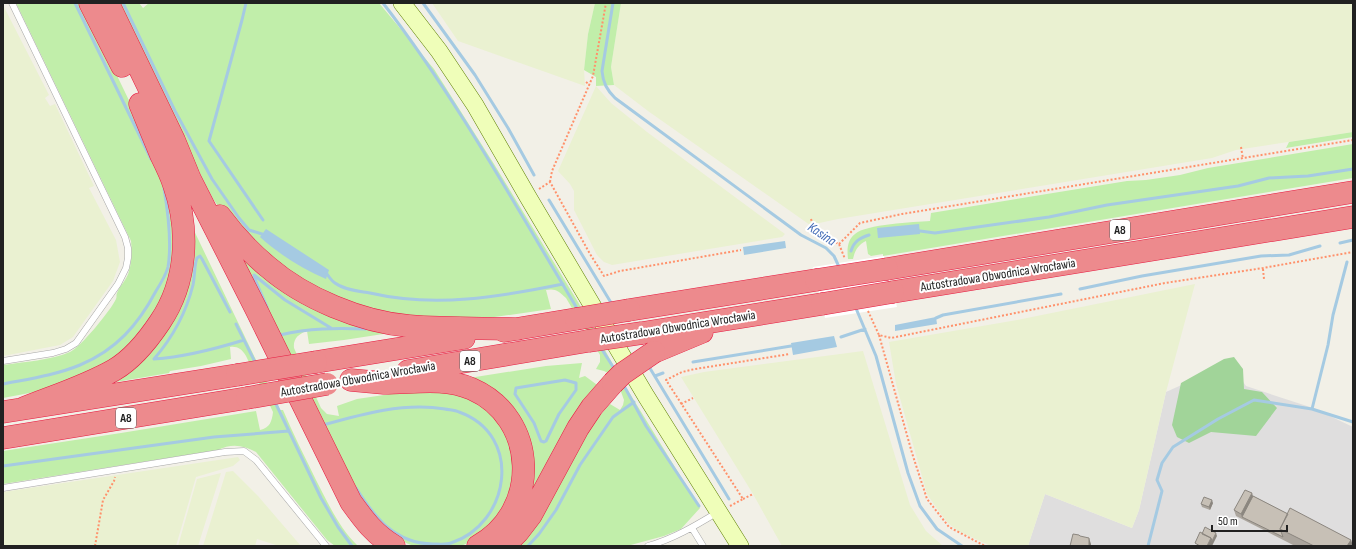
<svg xmlns="http://www.w3.org/2000/svg" width="1356" height="549" font-family="'Sofia Sans Condensed',sans-serif">
	<style>
		.residential { fill: #dfdede }
		.farmland { fill: #eaf1d1 }
		.grass { fill: #c1eeaa }
		.forest { fill: #a1d499 }
		.water { fill: #a5cae2 }
		.pier { fill: #fff }
		.lines { fill: none; stroke-linecap: round; stroke-linejoin: round }
		.stream { stroke: #a5cae2; stroke-width: 3 }
		.lane-casing { stroke: #a8a8a8; stroke-width: 7 }
		.secondary-casing { stroke: #5d8000; stroke-width: 18 }
		.highway-casing { stroke: #e71c42; stroke-width: 23 }
		.path { stroke: #ff916b; stroke-width: 2; stroke-dasharray: 2 2; stroke-linecap: butt }
		.lane { stroke: #fff; stroke-width: 6 }
		.secondary { stroke: #effeb9; stroke-width: 17 }
		.highway { stroke: #ed8a8d; stroke-width: 22 }
		.highway-bridge-casing { stroke: #e71c42; stroke-width: 23; stroke-linecap: butt }
		.highway-bridge { stroke: #ed8a8d; stroke-width: 22 }
		.wall { fill: #aba59d }
		.shaded-wall { fill: #8b867f }
		.building { fill: #c7c0b6; stroke: #8b867f }
		.labels { text-anchor: middle; dominant-baseline: central; stroke-width: 4; stroke-linejoin: round; paint-order: stroke }
		.shield { fill: #fff; stroke: #646464; stroke-width: 1 }
		.shield-label { font-size: 12px; font-weight: bold; fill: #212121 }
		.street-label { font-size: 13px; fill: #212121; stroke: #fff }
		.water-label { font-size: 14px; font-style: italic; fill: #456db8; stroke: #fff }
	</style>
	<rect width="100%" height="100%" fill="#f2f0e7"/>
	<path class="residential" d="M1230,363L1246,386L1313,408L1353,427V546H1028L1045,494L1132,528L1139,510L1166,392Z"/>
	<path class="farmland" d="M432,3H595L588,34L584,70L585,86L458,41Z
		M621,3H1353V132L1236,150L1212,158L838,219L810,225L648,111L614,85L611,67Z
		M3,5L49,95L45,98L50,106L55,104L94,186L89,188L116,240L120,262L113,281L73,337L60,345L3,356Z
		M596,86L611,103L647,132L785,234L782,237L612,265L604,262L597,255L574,210V191L570,184L558,171Z
		M1195,284L1166,392L1139,510L1132,528L1045,494L1028,546H991L958,531L948,523L940,513L927,494L896,384L889,342L1017,320Z
		M863,351L910,505L926,531L943,546H782L753,494L681,377L704,372Z
		M238,457L240,460L233,466L196,477L176,546H3V492Z
		M233,471L258,496L301,546H279L257,539L255,546H203L226,472Z
		M221,473L198,546H178L197,479Z"/>
	<path class="grass" d="M16,3H82L150,144L178,233L163,305L119,359L40,391L3,398V365C23,362 52,360 70,352C80,348 111,310 116,299C117,297 116,295 117,293C120,285 127,280 129,271C132,261 132,251 131,241Z
		M114,3H139L143,8L149,3H379L434,69L494,164L578,302L624,384L700,508L681,529L664,536L627,546H513L595,421L610,404L620,410L623,405L624,400L620,389L610,374L604,371L596,369L600,362V355L566,298C559,291 555,288 546,290L551,309L481,319L381,315L301,284L225,216L213,199Z
		M595,3H621L611,67L614,85L596,86V77L584,70L588,34Z
		M1353,132V137L1286,148L1289,142Z
		M1353,144V178L883,256V254L871,256L868,254L866,241C858,245 855,250 853,259H848C847,250 847,240 855,234C866,224 914,222 930,221L931,213L1127,181L1146,180L1180,175L1208,168Z
		M188,218L280,410H283C293,434 305,457 316,480C328,503 339,528 358,546H335L327,540L256,452C244,445 231,443 218,450L3,484V451L121,433L256,411L260,430C270,428 272,421 273,412L246,356C242,349 237,346 230,347L231,359L201,366L170,371L169,373L110,383L146,349Z
		M225,229L252,259L403,331L344,340L309,344L307,331C298,334 293,339 294,348L321,408L327,414L339,416L337,406L357,399L404,392L403,387L469,394L503,423L517,470L503,515L468,543L461,546L411,545L394,538L370,516Z
		M582,363L579,378L585,376L600,387L529,506L528,463L469,378L546,366Z"/>
	<path class="forest" d="M1234,357L1243,369L1244,389L1262,392L1277,408L1256,436L1211,432L1189,443L1177,437L1172,425L1181,383L1224,359Z"/>
	<path class="water" d="M919,224L920,234L878,238L877,228Z
		M266,229L329,270L326,279C301,268 280,255 260,237Z
		M785,241L786,248L744,255L743,247Z
		M936,317L937,324L895,331V325Z
		M834,336L837,347L793,355L791,343Z"/>
	<path class="pier" d="M884,256L897,307L825,318L813,267Z"/>
	<g class="lines">
		<path class="stream" d="M75,3L151,159
			M123,3L175,111L212,179L239,218L249,230L262,234
			M246,3L242,20L209,141L263,220
			M383,3C457,99 516,207 578,310
			M423,3L475,75L508,128L534,175
			M613,3L602,71C603,83 607,90 615,98L782,221L801,235L826,248L834,256L840,269
			M549,200L613,306
			M920,231L935,233L1049,217L1107,205L1238,186L1269,178L1308,176L1353,169
			M1340,243L1353,240
			M851,251C854,241 860,238 869,235
			M327,274C329,277 332,281 335,283C344,290 359,291 370,293C435,308 499,297 563,284
			M1080,289L1142,276L1261,256L1289,255L1320,246
			M855,306L876,356L908,473L920,506L937,529L962,546
			M267,307L254,277V275L285,300L331,328
			M230,312L202,259L200,256L197,258C194,266 195,276 193,285C186,313 173,337 154,359C185,357 215,349 244,340
			M936,318L943,315L1061,294
			M236,324L256,364
			M279,333L280,335C310,328 335,328 366,329
			M841,337L865,329
			M601,348L615,370
			M693,362L791,346
			M648,365L729,499
			M655,376L663,373
			M565,380L576,383V390L559,414L546,441L544,442L541,441L534,423L515,394L516,388Z
			M3,384C28,379 56,375 80,365C116,350 138,325 156,291C161,283 166,275 168,267C172,243 168,212 164,188
			M623,384L646,426L699,506
			M275,402L321,498L338,527L352,546
			M1312,409L1328,345L1333,315L1347,262
			M323,425C362,414 404,402 445,409C449,410 455,410 459,412C524,435 510,524 451,543C446,545 438,544 433,544C416,544 399,537 386,526C374,515 365,502 356,488
			M3,466L214,437L289,431
			M528,546L539,534L556,510L580,465L613,417L634,402
			M1148,546L1162,491L1157,480L1162,463L1173,447L1218,419L1254,400L1312,409L1353,422"/>
		<defs>
			<path id="lane" d="M3,361L53,353L66,349L76,343L118,284L126,268L128,258V248L125,237L12,3
				M3,488L225,452L244,451L256,460L326,546
				M692,528L703,546
				M648,546C673,539 695,526 718,512"/>
			<path id="secondary" d="M402,3L439,51L475,105L528,197L646,396L740,546"/>
			<path id="highway" d="M90,3L122,66
				M108,3L174,140L190,179L256,309L351,502C364,520 374,534 394,546
				M220,216C234,235 250,252 268,267C304,298 361,322 409,326C445,329 482,328 518,329
				M887,269L1353,192
				M893,292L1353,217
				M629,310L816,280
				M504,331L576,319
				M642,333L822,304
				M654,352L702,332
				M316,362L464,338
				M408,371L588,341
				M351,380C362,381 373,382 384,383C414,383 444,377 472,389C538,418 541,511 478,546
				M24,408C54,396 86,386 114,370C133,359 148,340 160,322C187,282 190,231 174,185C171,175 166,165 161,155C154,138 147,121 140,104
				M3,412L237,375
				M3,438L247,398
				M505,545L518,532L531,515L578,428L592,407L613,383"/>
		</defs>
		<use href="#lane" class="lane-casing"/>
		<use href="#secondary" class="secondary-casing"/>
		<use href="#highway" class="highway-casing"/>
		<path class="path" d="M586,82L590,85
			M1241,147L1243,159
			M550,182L552,171L593,76L606,3
			M539,189L550,182L590,254L604,276L620,271L741,250
			M811,219L814,228L820,235L839,244L845,259
			M839,244L860,223L902,214L1353,140
			M1263,269L1264,279
			M868,311L879,335L891,338L1165,283L1263,268L1353,252
			M879,335L912,453L927,499L949,527L985,546
			M681,404L693,398
			M743,499L753,494
			M730,506L743,499L666,380L682,372L695,369L790,354
			M95,546L103,500L114,481L115,477"/>
		<use href="#lane" class="lane"/>
		<use href="#secondary" class="secondary"/>
		<use href="#highway" class="highway"/>
		<defs>
			<path id="highway-bridge" d="M816,280L887,269
				M822,304L893,292
				M576,319L629,310
				M588,341L642,333
				M237,375L316,362
				M613,383L622,374L654,352
				M247,398L327,384"/>
		</defs>
		<use href="#highway-bridge" class="highway-bridge-casing"/>
		<use href="#highway-bridge" class="highway-bridge"/>
	</g>
	<path class="wall" d="M1253,496L1288,514L1351,540L1353,546H1295L1236,516L1234,510Z
		M1213,503L1210,510L1202,507L1201,504Z"/>
	<path class="shaded-wall" d="M1252,493L1254,499L1242,517L1243,520L1241,514Z
		M1212,500L1213,503L1210,510L1209,507Z
		M1216,533L1217,536L1213,544L1212,541Z
		M1089,538L1091,544V546H1089Z
		M1211,538L1213,544L1212,546H1207Z
		M1351,540L1353,546H1347Z"/>
	<path class="building" d="M1245,490L1252,493L1241,514L1234,510Z
		M1253,496L1288,514L1280,529L1283,537L1242,517Z
		M1204,497L1212,500L1209,507L1201,504Z
		M1290,508L1351,540L1347,546H1314L1280,529Z
		M1205,527L1216,533L1212,541L1211,538L1202,534Z
		M1200,532L1211,538L1207,546H1200L1195,543Z
		M1073,534L1079,535L1080,536L1089,538V546H1070Z"/>
	<g class="labels">
		<g class="shield">
			<rect x="1110" y="220" width="20" height="20" rx="3"/>
			<rect x="460" y="351" width="20" height="20" rx="3"/>
			<rect x="116" y="408" width="20" height="20" rx="3"/>
		</g>
		<g class="shield-label">
			<text x="1120" y="230">A8</text>
			<text x="470" y="361">A8</text>
			<text x="126" y="418">A8</text>
		</g>
		<g class="street-label">
			<text transform="translate(998 275) rotate(-9)">Autostradowa Obwodnica Wrocławia</text>
			<text transform="translate(678 327) rotate(-9)">Autostradowa Obwodnica Wrocławia</text>
			<text transform="translate(358 379) rotate(-10)">Autostradowa Obwodnica Wrocławia</text>
		</g>
		<g class="water-label">
			<text transform="translate(822 234) rotate(34)">Kasina</text>
		</g>
	</g>
	<rect width="1356" height="549" fill="none" stroke="#212121" stroke-width="8"/>
	<path d="M1212 525v6h75v-6" fill="none" stroke="#212121" stroke-width="2"/>
	<text x="1218" y="525" font-size="12" fill="#212121" stroke="#ffffff" stroke-width="3" paint-order="stroke">50 m</text>
</svg>
